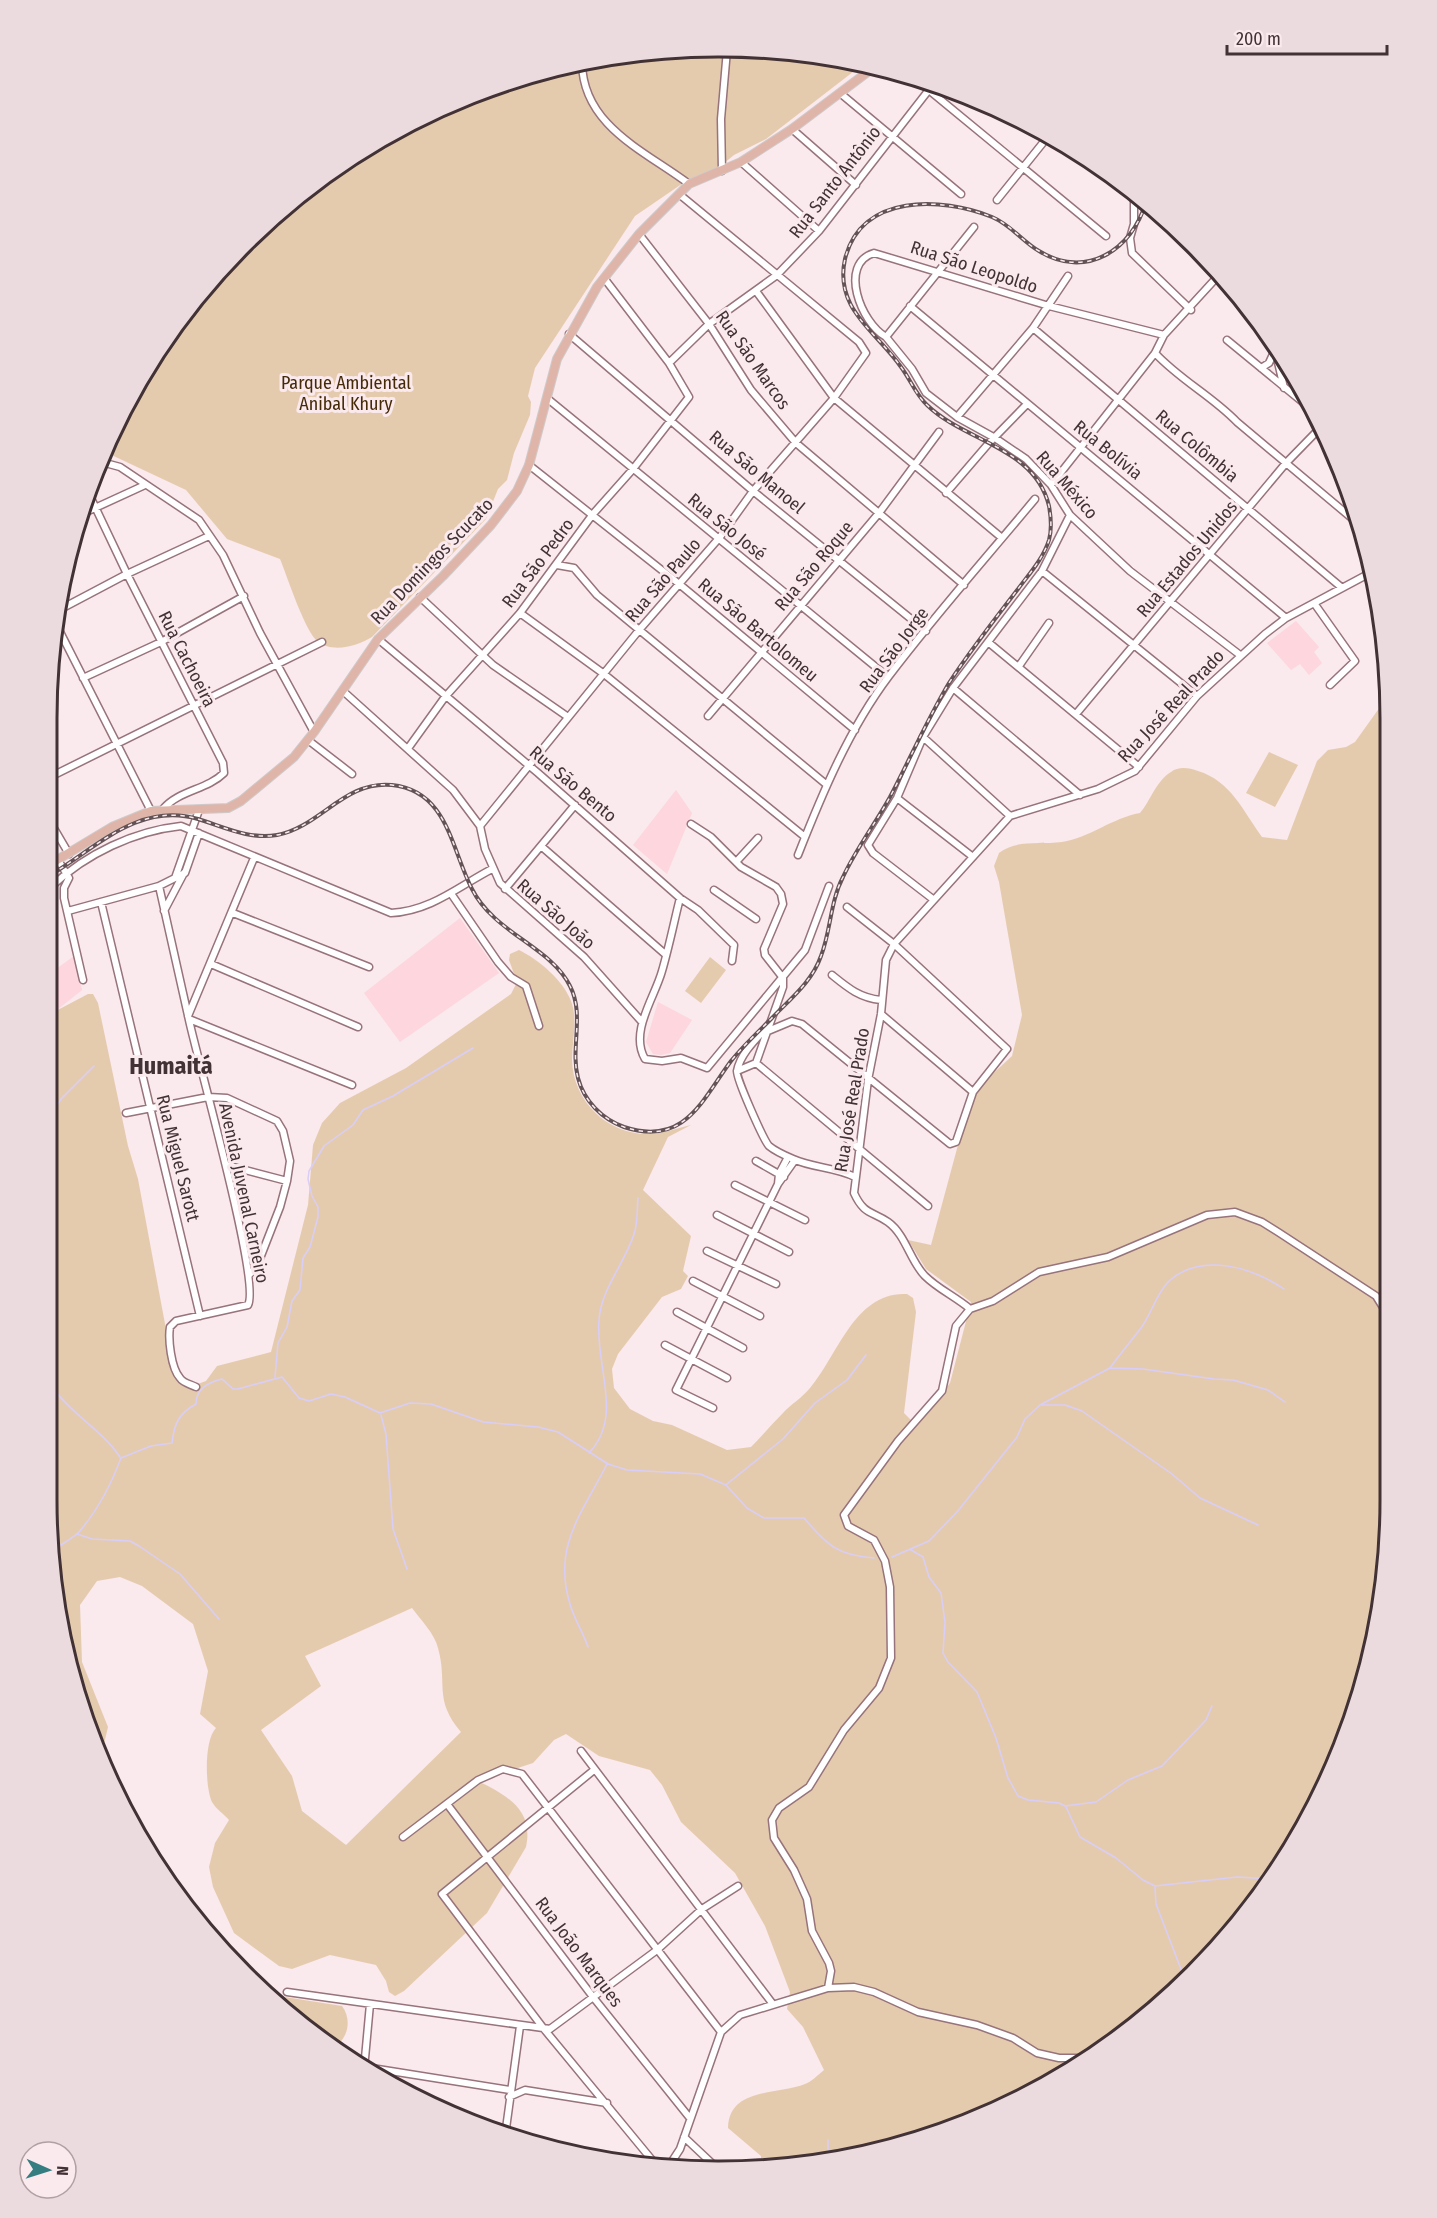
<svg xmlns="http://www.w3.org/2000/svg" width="1437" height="2218" font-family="'Fira Sans Condensed',sans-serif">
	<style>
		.built { fill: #fdd6de }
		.green { fill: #e5cbae; fill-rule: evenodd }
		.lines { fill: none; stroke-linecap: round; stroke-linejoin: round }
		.stream { stroke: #d9cef7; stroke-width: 1.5 }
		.minor-casing { stroke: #97737b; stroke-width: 9 }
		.major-casing { stroke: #cecaca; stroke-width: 10 }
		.minor { stroke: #fff; stroke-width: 6 }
		.major { stroke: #e0b5a9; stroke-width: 8 }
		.rail-casing { stroke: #635256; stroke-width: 4 }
		.rail { stroke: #fae9ed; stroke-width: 1.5; stroke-dasharray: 4.5; stroke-linecap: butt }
		.labels { text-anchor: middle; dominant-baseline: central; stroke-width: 6; stroke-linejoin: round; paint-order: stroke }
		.street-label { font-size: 18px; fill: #423235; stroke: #fae9ed }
		.park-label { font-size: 18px; fill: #442a06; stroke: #fae9ed }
		.district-label { font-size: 24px; font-weight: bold; fill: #423235; stroke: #fae9ed }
		.rim { fill: none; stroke: #423235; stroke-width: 3 }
	</style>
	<rect width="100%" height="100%" fill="#fae9ed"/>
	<path class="built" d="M1296,621L1319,647L1314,652L1322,663L1309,675L1300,664L1291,670L1267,643Z
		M676,790L692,813L667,874L633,845Z
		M460,918L499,973L400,1042L364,993Z
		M74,956L82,990L52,1014V972Z
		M658,1002L692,1020L670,1053L661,1055L653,1054L646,1042Z"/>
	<path class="green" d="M674,48L806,52L862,65L766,139L734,155L701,182L697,183L689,179L635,216L535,368L528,396L531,402L530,415L514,453L507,480L498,489L486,519L372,637C358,646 333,653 318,642C305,632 287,576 280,559L227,539L186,490L103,451L137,382L213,276L309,186L421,116L544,69Z
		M1387,664L1385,1587L1339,1757L1277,1873L1224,1942L1092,2058L1015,2102L893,2149L806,2166L761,2167V2156L728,2128C729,2087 778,2095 805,2084C811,2082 818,2075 824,2070L803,2027L787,2009L790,1992L765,1926L735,1873L681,1822L662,1785L650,1770L599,1756L566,1734L554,1740L533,1763L478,1781C506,1795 534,1809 526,1847L487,1913L404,1991L395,1996L389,1992L386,1981L376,1965L330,1955L292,1969L279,1966L234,1933L213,1887L209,1867L215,1843L229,1820C224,1814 216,1809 212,1802C205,1787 204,1740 216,1728L200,1714L208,1671L193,1624L142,1586L120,1577L97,1581L80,1605L82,1662L108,1727L103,1748L109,1769L82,1715L52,1588V1013L88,994H93L98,1003L128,1146L138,1179L171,1356L177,1375L195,1385L206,1381L217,1366L271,1352L308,1205L313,1145L322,1123L340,1103L406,1068L511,994L517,982L509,960L510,954L519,950C539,960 563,980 571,1001C578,1019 572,1041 572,1060C573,1102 609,1136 651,1134C664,1133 678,1128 691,1125L668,1137L643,1190L691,1236L683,1271L688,1276L681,1289L662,1297L618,1354L612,1369L614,1388L630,1409L653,1421L672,1425L727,1450L751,1447C762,1436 772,1424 783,1413C791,1404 802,1398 810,1388C838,1355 855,1291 907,1294L913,1298L916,1312L904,1413L916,1425L950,1383L971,1302L926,1269L908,1240L931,1245L972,1093L1012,1056L1022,1015L999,882L994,866L999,853C1017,839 1040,845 1062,842C1089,838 1112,818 1140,813C1151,800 1156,781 1171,772C1179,766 1189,768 1198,771C1231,781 1243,811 1262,837L1287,840L1317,761L1328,750L1346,747L1355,742L1380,707L1385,691L1383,675ZM412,1608C420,1619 435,1634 438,1648C448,1684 433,1699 461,1732L346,1845L302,1811L292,1776L261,1730L321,1686L305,1656Z
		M1269,752L1298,765L1275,807L1246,793Z
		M710,957L726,970L701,1003L685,991Z
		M272,1995L342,2006C353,2021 347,2040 333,2048L309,2032L268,1996Z"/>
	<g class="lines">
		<path class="stream" d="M52,1113L61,1099L94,1066
			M1110,1368C1120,1354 1131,1341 1141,1328C1152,1313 1156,1294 1169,1281C1202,1252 1251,1267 1284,1289
			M275,1377L278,1343L287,1327L292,1301L300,1290L303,1258L310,1247L318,1217V1207L312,1196L308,1179L309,1171L324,1146L353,1125L363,1110L393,1096L473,1048
			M52,1387C71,1414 102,1430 120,1457
			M1040,1405H1065L1082,1411L1172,1474L1200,1498L1258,1525
			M381,1415L386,1434L393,1529L407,1569
			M589,1453C624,1416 595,1367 599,1320C601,1289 625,1263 634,1234C638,1223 637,1209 638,1198
			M727,1484L783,1439L815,1403L847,1380L866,1355
			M77,1534L92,1539L130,1541L139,1546L180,1574L219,1619
			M911,1550L923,1557L929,1577L941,1593L945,1622L943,1653L948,1662L977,1692L996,1738L1008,1778L1018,1796L1028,1800L1059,1803L1065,1806L1096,1802L1128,1780L1162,1766L1206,1720L1212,1706
			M52,1552C60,1544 71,1540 79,1532C98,1510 111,1485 121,1458L151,1446L172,1443C174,1424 179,1413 196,1404C196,1389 209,1382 222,1379L233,1389H238L282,1377L299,1398L309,1401L331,1394L345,1397L380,1413L410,1403L431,1404L483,1422L538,1427L558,1432L608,1464L627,1470L700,1474L726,1485L747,1508L764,1518H804C828,1546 837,1555 874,1558
			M892,1557L929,1541L957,1512L1017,1437L1025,1419L1040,1405L1110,1368L1143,1369L1214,1379L1233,1380L1268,1390L1285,1402
			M588,1647C583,1632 574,1619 570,1604C552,1546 583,1512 607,1464
			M1066,1807L1080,1837L1116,1858L1143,1880L1155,1886L1237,1877L1272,1879
			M1155,1887L1156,1904L1184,1977
			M828,2161V2140"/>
		<defs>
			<path id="minor" d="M582,63C583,126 645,151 689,184
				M913,77L1106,236
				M840,93L961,194
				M792,129L856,185
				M741,162L819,231
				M722,171L721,119L727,50
				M1134,193V224L1130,238L1132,253L1191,310
				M997,200L1050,134
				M974,227L886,337L912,369L926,393L957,417L995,438L1026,459L1051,485L1070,515L1130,571L1240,655
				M639,234L709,324L751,390L796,443L964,585
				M756,291L834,398L1002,538
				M910,306L1286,618
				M1033,328L1341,587
				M569,334L753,491L926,631
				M886,337C861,323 838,264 874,253L1049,306L1164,335
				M1227,340L1316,413
				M1274,345L1284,388
				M1155,353C1180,380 1212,396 1237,422L1360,525
				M669,363L709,324L777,275L819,231L935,82
				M1261,368L1269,363L1275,350
				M548,399L888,677
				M957,417L1033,328L1068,276
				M98,461L120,467L199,520L223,555L260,633L314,732
				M529,465L678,583L855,730
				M1051,485L1155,353L1164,335L1219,275
				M946,493L989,443L1027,404
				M89,494L127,574L223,763L224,773C207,790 179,790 163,809
				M84,513L145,485
				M557,565L574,568L597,595L827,785
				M1042,571L1197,696
				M420,597L493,665L568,717
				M1314,603L1355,661L1330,685
				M57,611L127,574L209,536
				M520,613L604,674L805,837
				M55,622L151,811
				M378,639L538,773L680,898L698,910L734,945L732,961
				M988,642L1139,767
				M1019,666L1049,623
				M83,678L161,642L244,596
				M953,688L1080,795
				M343,691L453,790L480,826L485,849L500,883L584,957L642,1022
				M1076,714L1286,463L1323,425
				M708,716L879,513L939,432
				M923,737L1010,816
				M308,740L352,774
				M409,747L445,697L520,613L593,514L633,469L689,397L669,363L604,278
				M52,776L322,642
				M897,798L973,857
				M691,824L711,837L741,867L776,887L781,894L783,904L764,949L765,955L783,978V987L756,1063L928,1206
				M52,825L69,854
				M480,826L640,629L720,537L753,491L834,398L866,353L859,342L679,194
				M541,846L665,954
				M798,855C822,794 849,729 889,676C935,615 986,558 1035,499
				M58,860L69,878L64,888V898L83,980
				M736,862L758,838
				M175,878L199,810
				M52,886C86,854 134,831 181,826L391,913C431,911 459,886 492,869
				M159,886C169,931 179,976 189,1020C198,1062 261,1282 248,1305L176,1321L170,1327C168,1339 171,1368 180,1378C183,1383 190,1384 196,1387
				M505,889L575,805
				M714,890L756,919
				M452,895L498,962L511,977L526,986L539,1026
				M680,898C674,922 669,947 662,971C655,997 629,1032 645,1059L662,1061L681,1058L707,1068L805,950L829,886
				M934,900L873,853L868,845L897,798L923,737L953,688L1042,571L1070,515
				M101,902L200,1316
				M68,911L159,886L185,873L199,833
				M164,911L184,873
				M233,913L369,967
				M211,964L358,1027
				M832,975C848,988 860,998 881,1000
				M881,1014L973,1092
				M188,1016L254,858
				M189,1019L352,1085
				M768,1026C757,1038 740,1054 737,1071C735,1076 764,1141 769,1146C775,1151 786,1156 793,1159C813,1168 835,1167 855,1177
				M768,1031L792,1021L802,1024L950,1144L956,1142L973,1092L1007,1049L894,944L847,907
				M737,1071L756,1063
				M126,1113L208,1097L227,1098L277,1121L283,1131L290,1161L287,1181L280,1207L257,1266L249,1275
				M756,1161L784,1177
				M226,1165L287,1181
				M778,1184L779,1174L788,1157
				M735,1185L805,1220
				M717,1215L789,1252
				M707,1251L776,1284
				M693,1281L760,1316
				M970,1309C956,1297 938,1289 925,1276C910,1261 906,1235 888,1222C872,1211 864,1215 854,1193L868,1080L881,1014L886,960L894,944L1010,816L1098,789L1135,771L1197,696L1265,634L1286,618L1372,572
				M970,1309L993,1301L1039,1272L1108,1257L1207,1215L1235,1212L1262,1222L1278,1232L1376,1296L1386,1312
				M677,1312L743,1348
				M665,1345L727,1378
				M713,1408L676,1390L778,1184L795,1160
				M581,1751L772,2003
				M594,1770L442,1894L544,2029L657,2166
				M447,1804L593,1997L689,2117
				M403,1837L478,1780L503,1769L522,1774L721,2032
				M828,1988L854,1987L874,1992L918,2012L977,2025L1013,2038L1037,2053L1059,2058H1092
				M287,1992L550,2029L657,1950L702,1909L738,1886
				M359,2066L510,2090
				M364,2069L370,2004
				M509,2097L525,2090L607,2103
				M505,2136L520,2026
				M684,2137L718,2169
				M667,2169L680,2149L721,2032L740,2015L828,1988L831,1971L829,1963L812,1931L807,1899L794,1870L774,1838L772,1820L779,1808L809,1787L844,1730L879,1688L891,1658L890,1587L885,1561L874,1540L848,1526L844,1515L898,1441L942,1391L956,1326L970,1309"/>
			<path id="major" d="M52,863L112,827L151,811L228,808L241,801L294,757L314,732L378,639L443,576L491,525L517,491L529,465L557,359L597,287L639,234L689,184L741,162L792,129L873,68"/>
		</defs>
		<use href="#minor" class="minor-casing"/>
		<use href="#major" class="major-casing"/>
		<use href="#minor" class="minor"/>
		<use href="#major" class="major"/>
		<defs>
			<path id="rail" d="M52,874C98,846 140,802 198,819C224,827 250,840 277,835C320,827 345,780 392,785C448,791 451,849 472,889C494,933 551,947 570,986C585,1015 570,1048 578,1078C584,1101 602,1119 624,1127C685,1147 702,1100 731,1061C743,1046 758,1032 771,1019C790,999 812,982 821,956C831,930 830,902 843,877C856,849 875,824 890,797C910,759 927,720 949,683C970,651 994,620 1018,589C1029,574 1043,559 1049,540C1052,529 1051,517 1049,506C1035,447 965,442 927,405C916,395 910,379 901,367C876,331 834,309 845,259C861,193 942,197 992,217C1011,225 1022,241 1039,251C1086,280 1132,250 1146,202"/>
		</defs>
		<use href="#rail" class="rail-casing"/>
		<use href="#rail" class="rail"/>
	</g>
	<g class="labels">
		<g class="street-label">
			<text transform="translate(835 182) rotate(-52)">Rua Santo Antônio</text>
			<text transform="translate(974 267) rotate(18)">Rua São Leopoldo</text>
			<text transform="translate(753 360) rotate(55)">Rua São Marcos</text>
			<text transform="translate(1197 446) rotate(40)">Rua Colômbia</text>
			<text transform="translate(1108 450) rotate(39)">Rua Bolívia</text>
			<text transform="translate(757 472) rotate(40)">Rua São Manoel</text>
			<text transform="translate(1067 485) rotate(49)">Rua México</text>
			<text transform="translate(727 527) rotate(39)">Rua São José</text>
			<text transform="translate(1187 559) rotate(-50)">Rua Estados Unidos</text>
			<text transform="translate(432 561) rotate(-46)">Rua Domingos Scucato</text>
			<text transform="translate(538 563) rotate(-53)">Rua São Pedro</text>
			<text transform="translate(814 566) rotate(-50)">Rua São Roque</text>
			<text transform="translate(663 580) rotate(-49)">Rua São Paulo</text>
			<text transform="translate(758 630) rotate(40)">Rua São Bartolomeu</text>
			<text transform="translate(894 650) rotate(-53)">Rua São Jorge</text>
			<text transform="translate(187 659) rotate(63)">Rua Cachoeira</text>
			<text transform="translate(1171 706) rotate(-47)">Rua José Real Prado</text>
			<text transform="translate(573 784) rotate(40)">Rua São Bento</text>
			<text transform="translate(556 914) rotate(41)">Rua São João</text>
			<text transform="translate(852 1100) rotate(-81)">Rua José Real Prado</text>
			<text transform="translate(178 1158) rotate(76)">Rua Miguel Sarott</text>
			<text transform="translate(244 1193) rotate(78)">Avenida Juvenal Carneiro</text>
			<text transform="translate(579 1952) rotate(53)">Rua João Marques</text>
		</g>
		<g class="park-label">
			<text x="346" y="383">Parque Ambiental<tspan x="346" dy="21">Anibal Khury</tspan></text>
		</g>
		<g class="district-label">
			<text x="171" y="1066">Humaitá</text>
		</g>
	</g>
	<path d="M0 0H1437V2218H0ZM718 57H719A661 661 0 0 1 1380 718V1500A661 661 0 0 1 719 2161H718A661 661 0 0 1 57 1500V718A661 661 0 0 1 718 57Z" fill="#ebdade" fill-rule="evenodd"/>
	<path class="rim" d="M718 57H719A661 661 0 0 1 1380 718V1500A661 661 0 0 1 719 2161H718A661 661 0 0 1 57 1500V718A661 661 0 0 1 718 57Z"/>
	<g transform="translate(48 2170) rotate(93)"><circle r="28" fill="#fae9ed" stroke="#b0a0a3" stroke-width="1.5"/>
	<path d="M0-4.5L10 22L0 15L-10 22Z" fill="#347d80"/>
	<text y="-9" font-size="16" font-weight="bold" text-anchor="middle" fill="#423235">N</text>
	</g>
	<path d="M1227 45v9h160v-9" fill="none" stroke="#423235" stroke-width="3"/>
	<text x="1236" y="45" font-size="18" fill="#423235" stroke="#fae9ed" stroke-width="4.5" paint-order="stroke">200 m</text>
</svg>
